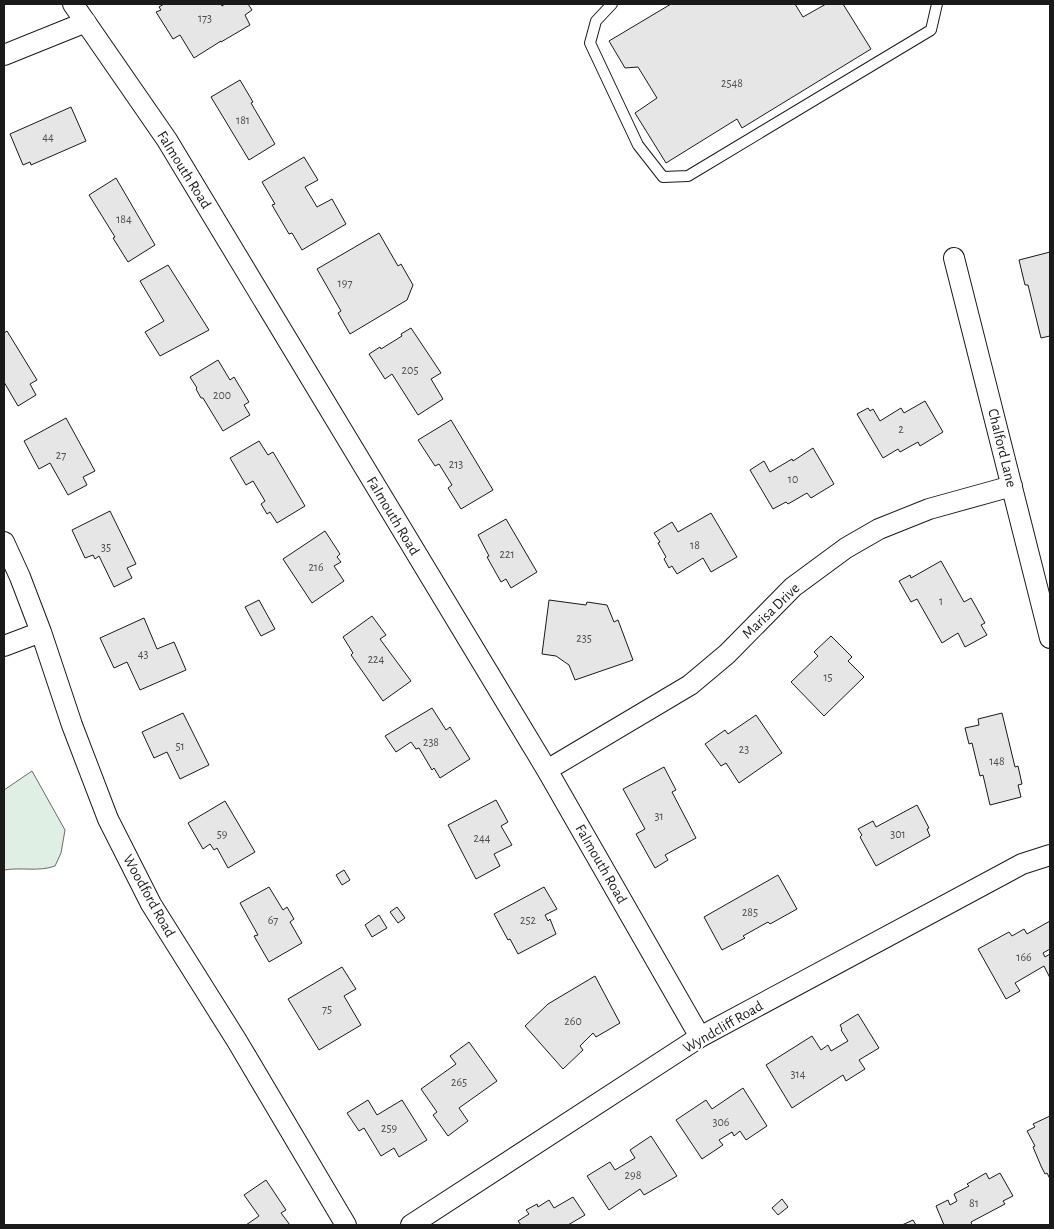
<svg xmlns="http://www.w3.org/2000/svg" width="1054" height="1229" font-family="'Alegreya Sans',sans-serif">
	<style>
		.green { fill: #e0efe3; stroke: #6a6a6a }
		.building { fill: #e6e6e6; stroke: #1a1a1a }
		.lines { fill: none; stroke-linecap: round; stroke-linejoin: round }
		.lane-casing { stroke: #1a1a1a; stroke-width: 12 }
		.street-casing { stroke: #1a1a1a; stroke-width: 22 }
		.lane { stroke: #fff; stroke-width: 10 }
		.street { stroke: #fff; stroke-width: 20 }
		.labels { text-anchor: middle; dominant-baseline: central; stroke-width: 4; stroke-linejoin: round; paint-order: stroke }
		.number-label { font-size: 12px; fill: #4d4d4d }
		.street-label { font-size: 15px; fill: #1a1a1a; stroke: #fff }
	</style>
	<rect width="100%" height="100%" fill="#fff"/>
	<path class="green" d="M32,771L65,830L61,853L55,866C39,872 21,867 4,870V790Z"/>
	<path class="building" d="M164,4H221L222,6L225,4H248L252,10L245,15L250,25L221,42V41L194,58L180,35L173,39L156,12L161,10L159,7Z
		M671,4H795L803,17L826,4H843L871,49L742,128L737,119L666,163L635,113L657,98L638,67L625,68L609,41Z
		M240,80L253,102L251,103L275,144L249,160L211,97Z
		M71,107L86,141L31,165L30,162L23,165L10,134Z
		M304,157L318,180L305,187L317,207L332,199L346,224L302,250L292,233L289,234L272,205L275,204L262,182Z
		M116,178L155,245L128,262L113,238L115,237L89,195Z
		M379,233L398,266L401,264L413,285L407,300L350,334L338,313L341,311L317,269Z
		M1050,252V336L1041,338L1028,285H1025L1019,260Z
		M168,265L209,330L160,356L145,332L164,321L140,281Z
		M411,328L441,373L431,379L443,399L418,415L392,374L385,379L369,354L380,347L381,349L402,336L401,334Z
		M7,331L37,380L30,384L36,395L18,406L4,382V333Z
		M218,360L230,380L234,377L249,402L244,405L250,415L223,431L203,398H201L196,389L197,388L190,377Z
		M925,401L943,432L920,446L918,442L900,452L898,449L883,458L857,414L868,408L870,411L873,409L880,421L901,408L904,413Z
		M66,418L95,471L83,477L87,485L68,495L50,463L39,469L24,441Z
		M451,420L493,490L461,509L448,488L452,485L439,464L435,466L418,440Z
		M259,441L268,455L273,452L305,506L277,523L270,512L267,514L261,504L265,501L253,481L246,485L230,458Z
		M813,448L834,484L811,498L807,493L788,504L786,502L773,509L750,470L764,461L770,472L792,459L793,461Z
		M110,511L136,564L127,568L132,578L114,587L99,556L95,559L93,555L85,558L72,530Z
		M711,513L737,557L711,572L703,558L677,574L672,566L669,568L664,559L666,557L658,543L660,542L654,533L672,522L678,532Z
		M506,519L537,572L511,588L506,579L501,582L487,557L489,556L478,535Z
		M325,531L340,554L337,557L341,562L334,566L344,581L312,603L283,559Z
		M941,561L964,602L971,598L985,623L981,625L987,635L965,647L958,633L942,643L917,599L911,602L899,581L910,575L911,578Z
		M259,600L275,629L261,636L245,607Z
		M549,600L586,605L587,602L607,605L614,622L618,620L633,660L575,680L569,665L556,656L542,654Z
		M372,616L386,635L380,639L411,681L383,701L351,655L353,653L343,637Z
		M144,618L157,649L174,642L186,670L140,690L127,662L114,668L100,638Z
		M831,636L852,657L848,661L864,677L824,716L791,682L818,656L814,652Z
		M432,708L446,730L450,727L470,759L440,778L434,768L432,770L419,748L416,749L411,742L396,752L385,736Z
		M183,713L209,765L180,779L167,752L154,758L142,732Z
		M1002,713L1015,767L1018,766L1022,784L1018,785L1021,797L990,805L983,775L980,776L972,743L969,744L965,728L979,725L978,719Z
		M756,715L782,753L739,783L726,763L721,766L705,744L725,730L728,734Z
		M664,767L676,790L672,792L696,838L665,855L668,860L655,868L636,834L645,829L623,789Z
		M496,800L508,822L501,826L512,845L494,854L500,866L476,879L448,825Z
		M225,801L255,852L228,868L217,848L214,850L210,844L203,849L188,823Z
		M917,805L929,828L927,829L930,836L876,866L860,837L862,835L858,829L873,821L876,827Z
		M344,870L350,880L342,885L336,875Z
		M778,875L797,909L770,924L768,922L743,936L745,938L722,950L704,917Z
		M269,887L283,910L287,907L294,919L290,922L302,943L269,962L254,936L258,935L240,903Z
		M544,887L557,909L545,915L548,921L550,919L556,934L518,954L510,939L508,940L494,914Z
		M397,907L405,918L398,923L390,912Z
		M379,915L387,928L372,937L365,925Z
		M1050,921V949L1043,953L1045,957L1050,954V978L1044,966L1015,983L1020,991L1006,999L978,949L1009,932L1012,936L1024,929L1027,934Z
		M342,967L356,989L344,996L361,1025L319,1050L288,999Z
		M595,976L620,1023L596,1037L593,1033L580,1046L583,1050L563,1069L525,1026L548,1004Z
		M858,1014L879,1048L859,1060L865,1069L846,1081L843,1075L792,1108L766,1065L812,1036L821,1050L828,1045L831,1051L848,1041L841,1030L842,1029L840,1025Z
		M469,1042L497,1081L459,1108L468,1121L448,1136L433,1115L437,1112L421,1089L456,1064L450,1056Z
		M743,1088L767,1126L746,1140L740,1131L734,1136L732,1132L719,1140L723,1145L702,1159L676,1120L706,1100L712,1109Z
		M368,1100L377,1115L402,1100L427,1140L399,1157L394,1148L381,1156L364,1128L359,1131L347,1113Z
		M1050,1116V1179L1047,1173L1045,1174L1041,1166L1033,1147L1035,1146L1027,1131L1035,1127L1033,1124Z
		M651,1136L677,1176L644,1195L640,1189L609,1210L587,1176L610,1162L615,1170L635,1158L630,1150Z
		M986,1173L989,1179L1000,1173L1013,1196L1003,1201L1005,1204L971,1222L972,1225H944L936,1206L948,1200L950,1205L957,1201L954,1194L969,1186L967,1184Z
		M266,1180L286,1210L281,1213L290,1225H246L259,1216L244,1195Z
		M573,1197L585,1215L568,1225H521L518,1221L529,1214L526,1210L537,1204L538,1207L549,1200L554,1208Z
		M782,1199L788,1207L778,1215L772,1208Z
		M913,1220L916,1225H902Z"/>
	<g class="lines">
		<defs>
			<path id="lane" d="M612,4L596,21L590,43L638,145L663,177L688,176L931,30L937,4"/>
			<path id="street" d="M73,4L167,140L547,770L700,1037
				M4,55L86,22
				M954,258L1050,638
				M4,542L20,577L41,632L72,725L108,819L151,904L237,1041L346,1225
				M4,646L41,632
				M547,770L690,685L727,654L793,587L846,548L879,529L929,509L1012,486
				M411,1225L700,1037L1022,864L1050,855"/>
		</defs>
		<use href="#lane" class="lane-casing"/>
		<use href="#street" class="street-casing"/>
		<use href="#lane" class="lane"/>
		<use href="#street" class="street"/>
	</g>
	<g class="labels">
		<g class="number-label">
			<text x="205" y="18">173</text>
			<text x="732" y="83">2548</text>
			<text x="243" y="120">181</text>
			<text x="48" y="137">44</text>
			<text x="124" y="219">184</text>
			<text x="345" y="283">197</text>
			<text x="410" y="370">205</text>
			<text x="222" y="395">200</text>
			<text x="901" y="429">2</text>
			<text x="61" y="455">27</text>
			<text x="456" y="464">213</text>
			<text x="793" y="479">10</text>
			<text x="695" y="545">18</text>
			<text x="106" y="547">35</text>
			<text x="507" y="554">221</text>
			<text x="316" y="567">216</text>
			<text x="941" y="601">1</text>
			<text x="584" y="638">235</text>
			<text x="143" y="654">43</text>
			<text x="376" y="659">224</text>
			<text x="828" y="677">15</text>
			<text x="431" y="742">238</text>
			<text x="180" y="746">51</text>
			<text x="744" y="749">23</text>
			<text x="997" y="761">148</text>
			<text x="659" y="816">31</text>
			<text x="222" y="834">59</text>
			<text x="898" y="834">301</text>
			<text x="482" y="838">244</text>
			<text x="750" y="912">285</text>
			<text x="273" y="920">67</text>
			<text x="528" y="920">252</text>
			<text x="1024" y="957">166</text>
			<text x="327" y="1009">75</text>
			<text x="573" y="1021">260</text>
			<text x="798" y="1074">314</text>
			<text x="459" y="1082">265</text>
			<text x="721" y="1122">306</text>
			<text x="389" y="1128">259</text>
			<text x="633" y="1175">298</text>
			<text x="974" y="1203">81</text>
		</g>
		<g class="street-label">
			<text transform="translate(184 170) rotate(58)">Falmouth Road</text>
			<text transform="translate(1002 448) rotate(76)">Chalford Lane</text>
			<text transform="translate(393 516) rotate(59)">Falmouth Road</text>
			<text transform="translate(771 611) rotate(-44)">Marisa Drive</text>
			<text transform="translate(601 864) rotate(60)">Falmouth Road</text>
			<text transform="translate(149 896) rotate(61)">Woodford Road</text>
			<text transform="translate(723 1027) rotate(-30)">Wyndcliff Road</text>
		</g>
	</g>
	<rect width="1054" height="1229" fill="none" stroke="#1a1a1a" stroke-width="10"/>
</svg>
